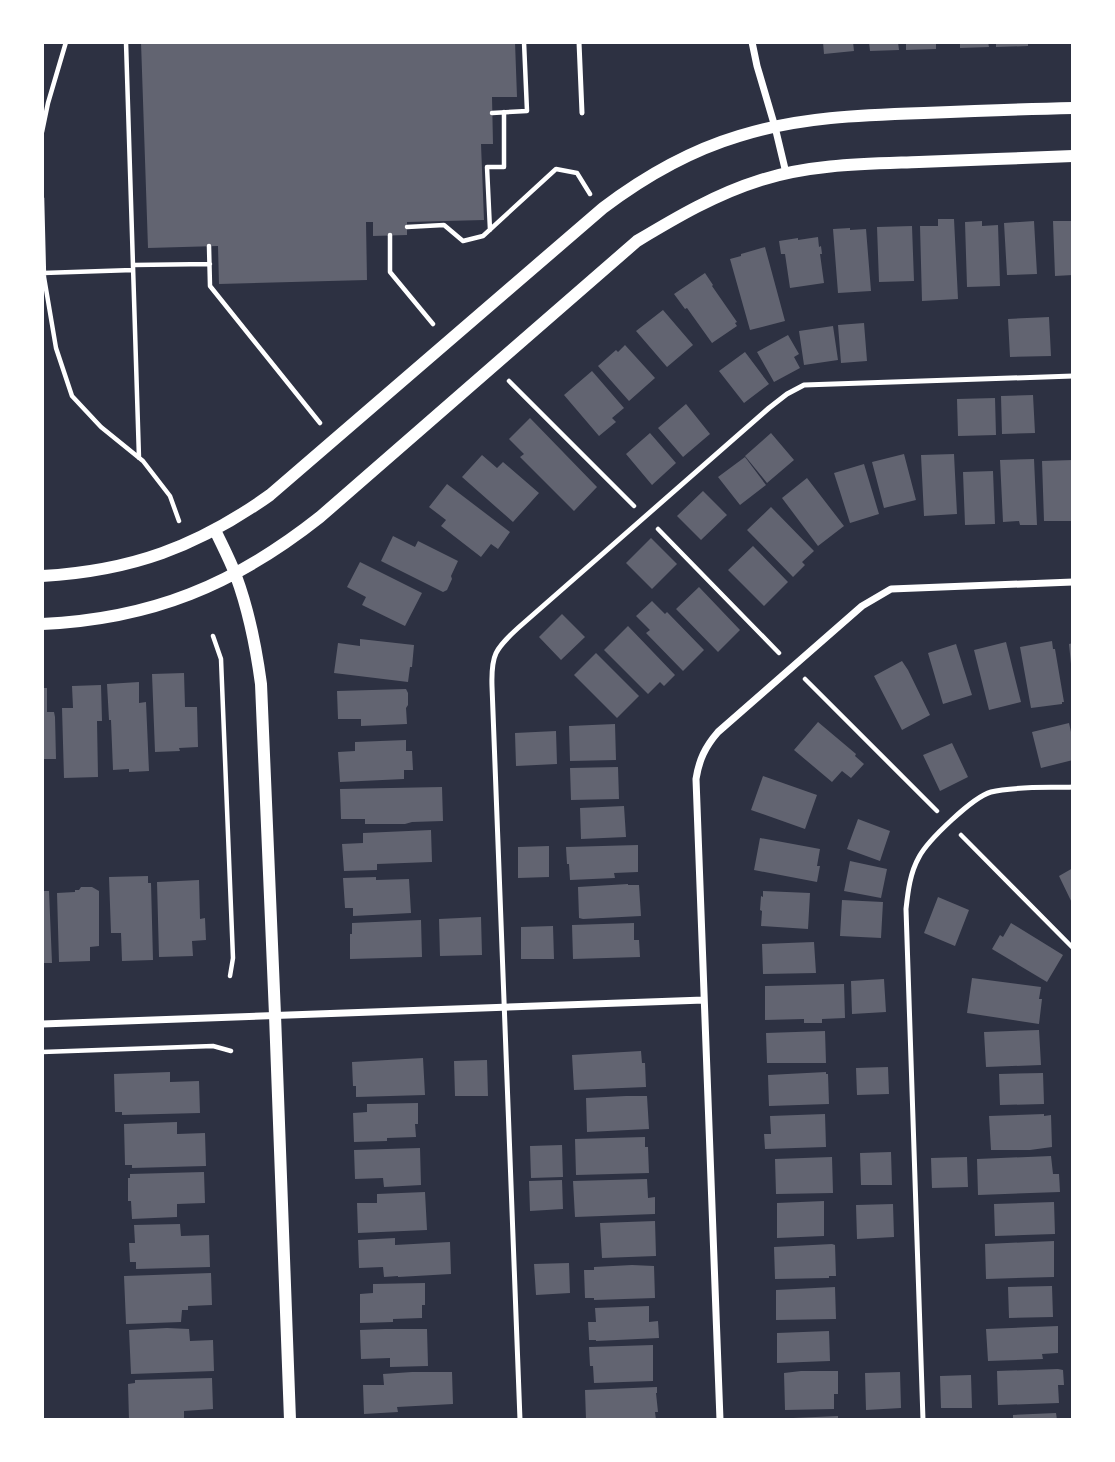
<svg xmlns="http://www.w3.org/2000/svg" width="1115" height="1462" font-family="'Source Sans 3',sans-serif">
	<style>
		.building { fill: #626471 }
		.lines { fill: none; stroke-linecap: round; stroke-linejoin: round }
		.path { stroke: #fff; stroke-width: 4.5 }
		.service { stroke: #fff; stroke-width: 5 }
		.minor { stroke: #fff; stroke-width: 7 }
		.tertiary { stroke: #fff; stroke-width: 12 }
	</style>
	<rect width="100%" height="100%" fill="#2d3142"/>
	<path class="building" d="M141,42H515L517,97H492L493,144H481L484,220L407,222V235L373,236V222H366L367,280L219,284L218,246L148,248Z
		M823,42H853L854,51L824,54Z
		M869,42H898L899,50L870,51Z
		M906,42H936V49L906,50Z
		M960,42H988L989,47L960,48Z
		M996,42H1028V46L996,47Z
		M938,219H954L958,299L922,301L920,226H938Z
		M982,221V226L998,225L1000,286L967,287L965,222Z
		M1034,221L1037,274L1007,275L1004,223Z
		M1053,221H1073V275L1055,276Z
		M912,226L914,281L879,282L877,227Z
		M850,228V230L866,229L871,291L838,293L833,229Z
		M818,237L819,247L821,246L822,254H820L824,283L790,288L785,254H781L779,241L798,238V240Z
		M765,247L785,321L750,330L730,259L741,256V254Z
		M705,273L713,285L712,286L737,322L735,323L737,326L712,343L687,308L685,309L674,294Z
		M663,310L693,345L667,367L636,331Z
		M1049,317L1051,356L1010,357L1008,319Z
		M864,323L867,361L841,363L838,325Z
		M833,326L838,360L804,365L799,331Z
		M788,335L799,354L794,357L800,368L774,382L757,352Z
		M625,345L655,378L629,401L598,366L616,350L618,352Z
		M745,352L769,384L744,403L719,371Z
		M592,371L624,408L612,418L616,422L599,436L564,395Z
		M1033,395L1035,433L1002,434L1001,396Z
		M995,398L996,435L958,436L957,399Z
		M686,404L710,434L683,457L658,428Z
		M530,418L597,487L574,511L520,457L524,454L509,439Z
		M650,433L676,463L652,485L626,454Z
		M771,433L794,460L767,483L745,456Z
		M904,454L916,500L884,508L872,462Z
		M954,454L957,514L924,516L921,455Z
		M482,455L497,468L503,462L539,493L513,522L462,477Z
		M745,457L766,485L740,505L718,477Z
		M1034,459L1037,525H1020L1019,521L1003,522L1000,460Z
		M1073,460V521H1044L1042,461Z
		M864,464L879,514L850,523L834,473Z
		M993,471L995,524L965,525L963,472Z
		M807,478L844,526L818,546L782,498Z
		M447,484L510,532L498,549L491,544L481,557L441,526L446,520L429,507Z
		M703,491L727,515L701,540L677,516Z
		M771,507L814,551L802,562L805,565L793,577L747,530Z
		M393,536L415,547L418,541L458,561L451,576L452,579L447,590L443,592L381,561Z
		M651,538L677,564L652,589L626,563Z
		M753,546L788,582L764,606L728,570Z
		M360,562L422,593L405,626L362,605L366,597L347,587Z
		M699,587L740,630L718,652L676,609Z
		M652,601L665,614L667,612L704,650L683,671L646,633L650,630L636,616Z
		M562,614L585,637L561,660L539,637Z
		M628,626L675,675L664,686L660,682L648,694L604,650Z
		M360,639L414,645L412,667H410L408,682L334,673L338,643L360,646Z
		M1052,641L1053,649H1055L1064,702H1062V704L1031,708L1020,647Z
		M1006,642L1021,702L989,710L974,650Z
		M1073,643V663L1071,664L1069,644Z
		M956,644L972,695L943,704L928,653Z
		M596,653L639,696L617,718L574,675Z
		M902,661L908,670L930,715L902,730L874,676Z
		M184,673L185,707H197L198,747L179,748L180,751L155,752L152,674Z
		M139,682V703L146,702L149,771L129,772V769L113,770L111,720H109L107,684Z
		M101,685L102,721H97L98,777L64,778L62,708H73L72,686Z
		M42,688H47V712H54L55,717L56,759H42Z
		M406,689L408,693V705L406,708L407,724L361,726V719H338L337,691Z
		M818,722L856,754L855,756L864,764L851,778L842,771L832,782L794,750Z
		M1069,723L1073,741V760L1041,768L1032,732Z
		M615,724L616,760L570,761L569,726Z
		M556,731L557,764L516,766L515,733Z
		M406,740V751H412L413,770H404V779L340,782L338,752L355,751V742Z
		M952,743L968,777L940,791L923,755Z
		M618,767L619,799L571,800L570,768Z
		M763,776L817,795L805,829L751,810Z
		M442,787L443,821L412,822L405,824H365V819H341L340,789Z
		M624,806L626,837L581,839L580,808Z
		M858,819L890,831L880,861L847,849Z
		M431,830L432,862L377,864V870L344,871L342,844L363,843V833Z
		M760,838L820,849L817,866H820L817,882L754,870Z
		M638,845V872L614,873L615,878L570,880L569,864H567L566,847Z
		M549,846V877L518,878V847Z
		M850,861L887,869L881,898L844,891Z
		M1073,868V905L1059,876Z
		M148,876V883H151L153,960L122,961L121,933H111L109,877Z
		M376,877V880L409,879L411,913L353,916V908H345L343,878Z
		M199,880L200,919L205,918L206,940L192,941L193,956L159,957L157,882Z
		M628,884V885H639L641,916L583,919L579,918L578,887Z
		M81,887H92L99,891V946L90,947V961L59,962L57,893L75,892V890H79Z
		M42,891H49L52,963H42Z
		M763,891L810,893L808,929L761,926L762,911L760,910L761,896L763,897Z
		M938,897L969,910L955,946L924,933Z
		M842,900L883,902L881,938L840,936Z
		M481,917L482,955L440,956L439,919Z
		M421,920L422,957L350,959V934H352V923Z
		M634,923V940H639L640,957L573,959L572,925Z
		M1011,923L1063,955L1047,982L992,949L1000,935L1003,937Z
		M553,926L554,959H521V927Z
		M814,942L816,973L763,974L762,944Z
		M972,978L1041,987L1039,999H1042L1039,1024L967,1013Z
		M884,979L886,1012L852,1014L851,981Z
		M844,984L845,1018L822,1019V1023H804V1019L765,1020V986Z
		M1039,1030L1041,1065L986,1067L984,1032Z
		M825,1031L826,1063H767L766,1033Z
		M641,1051L642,1063H645L646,1087L574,1090L572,1055Z
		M423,1058L425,1095L356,1097V1086H353L352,1062Z
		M487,1060L488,1096H455L454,1061Z
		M888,1067L889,1094L857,1095L856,1068Z
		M170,1072V1082L199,1081L200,1113L122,1115V1112H115L114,1074Z
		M826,1072V1074H828L829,1104L769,1106L768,1075Z
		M1043,1073L1044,1104L1000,1105L999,1074Z
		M626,1096H647L649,1129L587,1132L586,1098Z
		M418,1103V1124H415L416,1137L387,1138V1141L354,1142L353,1113L367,1112V1104Z
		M825,1114L826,1147L765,1149L764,1134H771L770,1116Z
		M1044,1114V1116L1051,1115L1052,1147L1030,1150H991L989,1116Z
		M177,1122V1134L205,1133L206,1166L132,1168V1165H125L124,1124Z
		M645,1137V1147H648L649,1173L576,1175L575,1139Z
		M562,1145L563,1177L531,1178L530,1146Z
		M420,1148L421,1185L384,1187L383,1178L355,1179L354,1150Z
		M891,1152L892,1185H861L860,1153Z
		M1051,1156L1053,1174H1059L1060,1192L978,1195L977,1159Z
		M832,1157L833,1193L776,1194L775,1159Z
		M967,1157L968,1187L932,1188L931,1158Z
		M204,1172L205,1203L177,1204V1217L132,1219L131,1201H128V1178H130V1174Z
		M647,1179L648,1198L655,1197V1214L575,1217L573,1181Z
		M562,1180L563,1209L530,1211L529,1181Z
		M425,1192L427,1230L358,1233L357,1203H377V1194Z
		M824,1201V1236L777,1238V1203Z
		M1054,1202L1055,1234L995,1236L994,1204Z
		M893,1204L894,1237L857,1239L856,1205Z
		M655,1221L656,1256L602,1258L600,1223Z
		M180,1224L181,1236L209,1235L210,1267L136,1269V1262H130L129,1243H135L134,1225Z
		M395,1238V1245L450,1242L451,1274L398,1277V1276L384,1277L383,1267L359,1268L358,1240Z
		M1054,1241V1277L986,1279L985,1244Z
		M832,1244L835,1245L836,1276H829V1278L775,1279L774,1247Z
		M569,1263L570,1293L536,1295L534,1264Z
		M632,1265L654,1266L655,1298L594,1300V1298H585L584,1270H594V1267Z
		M211,1273L212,1305L188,1306V1310H182L181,1322L126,1324L124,1276Z
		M425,1283V1305H422V1318L393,1319V1322L360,1323V1294L373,1293V1284Z
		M1052,1286L1053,1317L1009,1318L1008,1287Z
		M835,1287L836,1319L776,1320V1290Z
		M649,1306V1322L658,1321L659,1338L596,1341V1340H589L588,1322H596L595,1308Z
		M1058,1326V1353L1042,1354L1043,1359L988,1361L986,1329Z
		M167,1328L189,1329L190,1341L213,1340L214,1371L131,1374L129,1330Z
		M385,1329H427L428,1366L390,1367V1358L361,1359L360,1330Z
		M829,1331L830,1361L777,1363V1333Z
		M653,1345V1381L594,1383L593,1366H590L589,1347Z
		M1058,1369L1063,1370L1064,1385H1058L1059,1403L998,1405L997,1371Z
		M801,1371H838V1394H834V1409L785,1410L784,1373Z
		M412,1372H452L453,1404L397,1407L398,1412L364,1414L363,1385H384L383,1374Z
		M900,1372L901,1408L866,1410L865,1373Z
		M971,1375L972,1408H941L940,1376Z
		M212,1378L213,1409L184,1411V1420H129L128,1384L135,1383V1380Z
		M657,1387V1393H656L658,1412H655L656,1420H586L585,1390Z
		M1056,1413L1057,1420H1013V1415Z
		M838,1416V1420H793V1418Z"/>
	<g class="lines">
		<path class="path" d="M126,42L139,458
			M492,113L527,111L524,42
			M42,132L48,103L66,42
			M42,198L44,277L56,348L72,396L101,427L143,461L170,496L179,521
			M407,227L444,225L463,241L483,236L556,169L577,173L590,194
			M490,230L487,167H504V112
			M390,235V272L433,324
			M209,246L210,286L320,423
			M133,265L210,264
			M43,273L133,270
			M509,381L634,506
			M658,529L779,653
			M213,636L221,659L233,958L230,976
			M805,679L937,811
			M961,835L1073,948
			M42,1052L213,1046L231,1051"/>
		<path class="service" d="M579,42L582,113
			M520,1420L492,686C491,655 495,649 518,628L769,408L787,394L804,385L1073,376
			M923,1420L906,909C908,891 910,873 919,857C928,840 973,797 991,792C1013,786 1050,788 1073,787"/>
		<path class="minor" d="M752,42L757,66L775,127L786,173
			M42,1024L704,1000
			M720,1420L696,779C699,760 705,747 718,732L862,606L891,589L1073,582"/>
		<path class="tertiary" d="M215,530C222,545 230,560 236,576C249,611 256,647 261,684L275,1015L290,1420
			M42,576C131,571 197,547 270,495L603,208C644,177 689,151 739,136C799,117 861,115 924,113C973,111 1023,109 1073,108
			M42,624C152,619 234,585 320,517L637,241C677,217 716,194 761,180C812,164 865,164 919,162C970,160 1022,158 1073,156"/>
	</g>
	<rect width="1115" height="1462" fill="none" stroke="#ffffff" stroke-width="88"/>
</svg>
